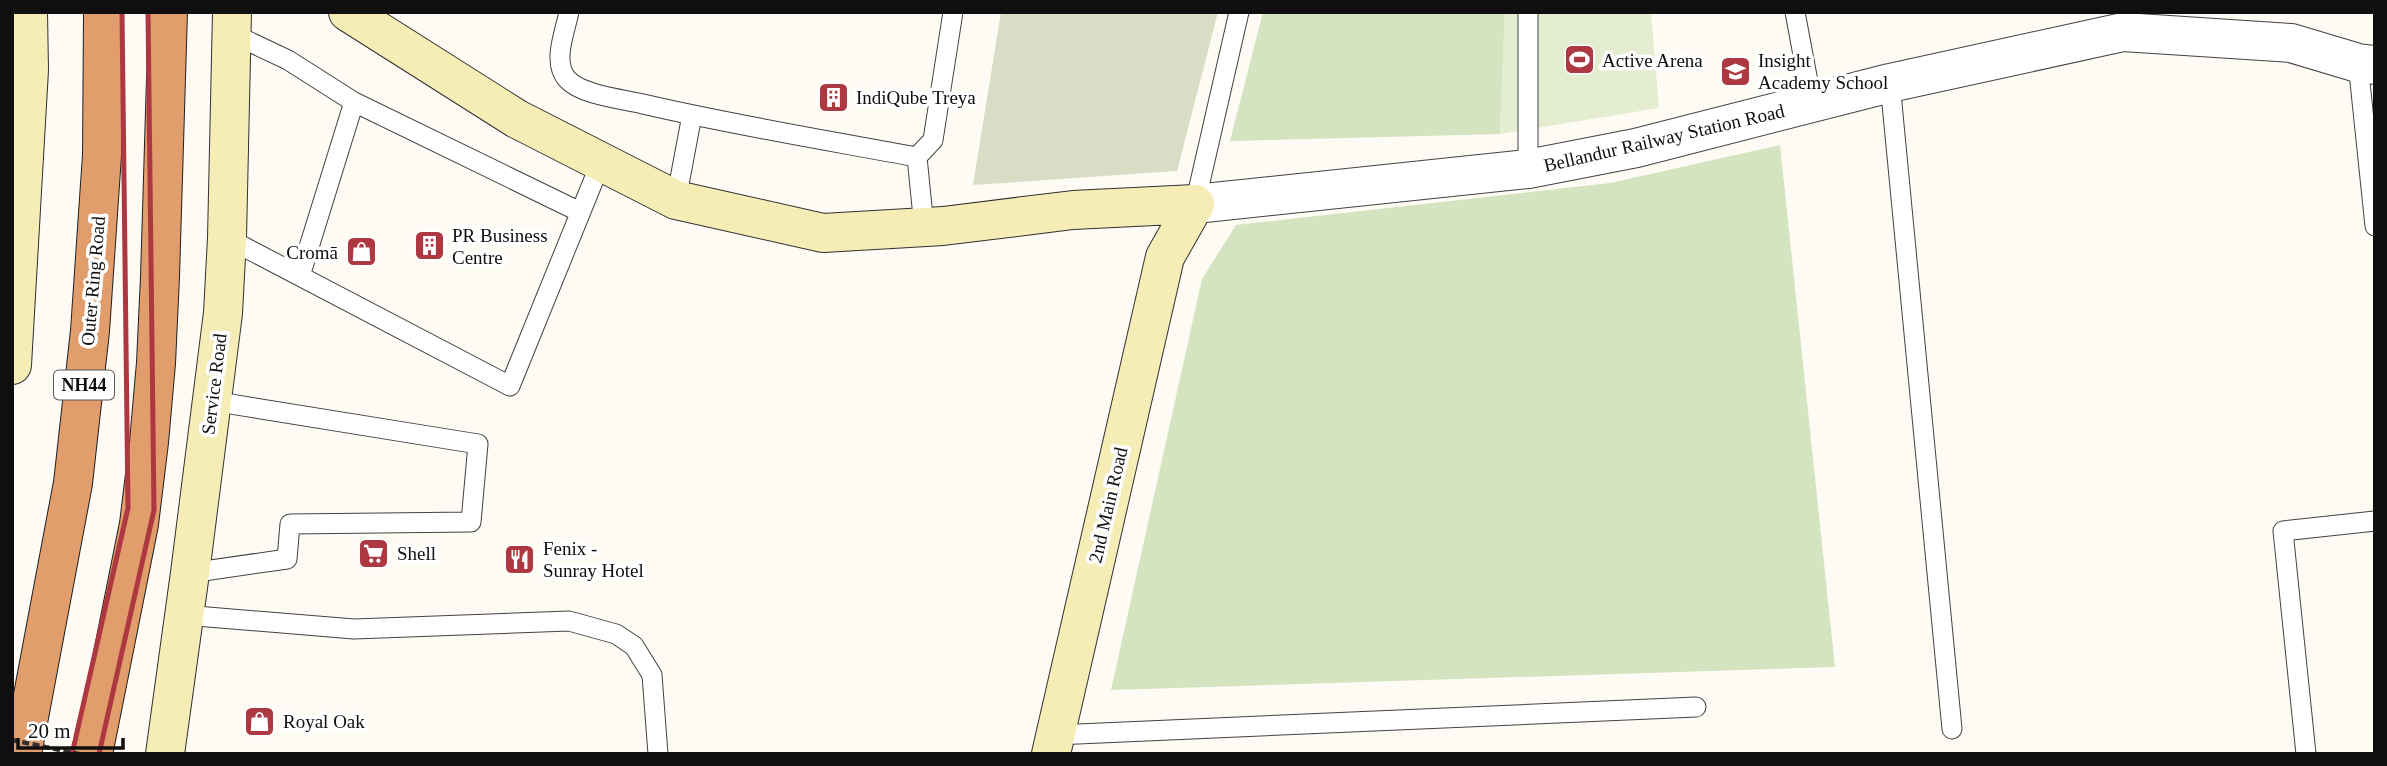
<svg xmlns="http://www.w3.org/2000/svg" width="2387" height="766" font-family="Georgia,serif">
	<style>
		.green { fill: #d4e4c0 }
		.cemetery { fill: #d7dec5 }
		.pitch { fill: #e4edd0 }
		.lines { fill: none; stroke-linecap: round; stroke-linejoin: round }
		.lane-casing { stroke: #424242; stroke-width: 21 }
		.street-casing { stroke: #424242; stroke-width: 40 }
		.secondary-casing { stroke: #313131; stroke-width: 40 }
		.highway-casing { stroke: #202020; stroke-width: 40 }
		.lane { stroke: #fff; stroke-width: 19 }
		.street { stroke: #fff; stroke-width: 38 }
		.secondary { stroke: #f5ecb6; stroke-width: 38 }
		.highway { stroke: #e29d6c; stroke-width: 38 }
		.rail { stroke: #ae3842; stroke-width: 5 }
		.path-bridge { stroke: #313131; stroke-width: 4.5; stroke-dasharray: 7 3.5; stroke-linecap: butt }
		.labels { text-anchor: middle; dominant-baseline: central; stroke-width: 7; stroke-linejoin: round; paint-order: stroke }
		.shield { fill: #fff; stroke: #575757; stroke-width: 2 }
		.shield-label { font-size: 18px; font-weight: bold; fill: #0f0f0f }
		.poi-label { font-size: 19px; fill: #0f0f0f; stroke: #fff; text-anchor: start }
		.street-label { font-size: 19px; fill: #0f0f0f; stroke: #fff }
	</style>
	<rect width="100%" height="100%" fill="#fdfbf3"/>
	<path class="green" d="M1263,12H1505L1500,134L1230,141Z
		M1780,145L1835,667L1111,690L1202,279L1236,225L1610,183Z"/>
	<path class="cemetery" d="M1001,12H1218L1177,171L973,185Z"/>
	<path class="pitch" d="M1505,12H1651L1659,108L1500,134Z"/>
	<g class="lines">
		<defs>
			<path id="lane" d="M569,12C565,32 552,62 567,79C581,95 622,99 643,104C733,125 825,140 917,157
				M1528,12V169
				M1795,12L1812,103
				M231,33L288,60L354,102L300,276
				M2358,63L2375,226
				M1890,83L1952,729
				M354,102L580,212
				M676,200L692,115
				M1195,204L1239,12
				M924,227L917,157L933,140L953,12
				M227,238L510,386L601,162
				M190,573L287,559L290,524L471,522L478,444L212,401
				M184,615L354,629L569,621L616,634L634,646L652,675L658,754
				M1055,735L1696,707
				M2306,754L2283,531L2375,521"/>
			<path id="street" d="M1195,204L1528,169L1636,148L1890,83L2123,32L2291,43L2358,63L2375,65"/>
			<path id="secondary" d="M348,12L517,119L676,200L823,233L943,226L1073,210L1195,204
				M12,365L29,70L28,12
				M165,754L190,573L223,313L227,238L232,12
				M1051,754L1165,257L1195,204"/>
			<path id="highway" d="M22,754L73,483L90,331L102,155L103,12
				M93,754L139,524L149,442L156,363L160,277L168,12"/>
		</defs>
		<use href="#lane" class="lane-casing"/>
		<use href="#street" class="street-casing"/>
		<use href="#secondary" class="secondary-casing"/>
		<use href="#highway" class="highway-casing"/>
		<use href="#lane" class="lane"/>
		<use href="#street" class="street"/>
		<use href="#secondary" class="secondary"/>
		<use href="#highway" class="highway"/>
		<path class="rail" d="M72,754L128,508L122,12
			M99,754L154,510L148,12"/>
		<path class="path-bridge" d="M12,740L79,754"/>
	</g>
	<defs>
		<symbol id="stadium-square" viewBox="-11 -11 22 22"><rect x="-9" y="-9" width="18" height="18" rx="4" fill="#ae3842" stroke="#fff"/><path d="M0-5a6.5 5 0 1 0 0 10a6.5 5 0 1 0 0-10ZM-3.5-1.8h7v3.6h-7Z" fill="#fff"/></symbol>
		<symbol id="school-square" viewBox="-11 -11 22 22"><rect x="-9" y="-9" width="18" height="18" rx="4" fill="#ae3842" stroke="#fff"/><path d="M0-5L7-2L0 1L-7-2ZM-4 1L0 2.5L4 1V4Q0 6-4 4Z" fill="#fff"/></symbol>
		<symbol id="building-square" viewBox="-11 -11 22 22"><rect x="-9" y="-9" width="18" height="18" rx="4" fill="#ae3842" stroke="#fff"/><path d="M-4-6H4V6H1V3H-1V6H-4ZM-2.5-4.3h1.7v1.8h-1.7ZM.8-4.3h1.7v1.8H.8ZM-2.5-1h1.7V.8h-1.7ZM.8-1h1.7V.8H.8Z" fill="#fff"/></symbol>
		<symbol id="shop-square" viewBox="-11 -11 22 22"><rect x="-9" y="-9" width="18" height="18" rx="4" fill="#ae3842" stroke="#fff"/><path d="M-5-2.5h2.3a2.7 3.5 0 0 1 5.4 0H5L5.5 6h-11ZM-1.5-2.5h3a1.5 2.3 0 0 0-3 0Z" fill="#fff"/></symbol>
		<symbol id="supermarket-square" viewBox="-11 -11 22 22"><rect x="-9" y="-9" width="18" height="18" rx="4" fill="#ae3842" stroke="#fff"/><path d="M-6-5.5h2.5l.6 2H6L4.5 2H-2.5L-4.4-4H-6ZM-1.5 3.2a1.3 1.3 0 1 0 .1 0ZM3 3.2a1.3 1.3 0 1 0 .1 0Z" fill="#fff"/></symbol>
		<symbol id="restaurant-square" viewBox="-11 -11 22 22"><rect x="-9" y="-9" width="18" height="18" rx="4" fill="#ae3842" stroke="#fff"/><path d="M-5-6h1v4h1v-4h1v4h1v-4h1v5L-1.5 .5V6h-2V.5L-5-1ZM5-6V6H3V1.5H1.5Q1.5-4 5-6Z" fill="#fff"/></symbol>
	</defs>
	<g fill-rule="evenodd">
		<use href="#stadium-square" x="1562" y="42" width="35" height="35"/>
		<use href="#school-square" x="1718" y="54" width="35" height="35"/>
		<use href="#building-square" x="816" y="80" width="35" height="35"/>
		<use href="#building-square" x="412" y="228" width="35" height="35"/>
		<use href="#shop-square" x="344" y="234" width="35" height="35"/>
		<use href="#supermarket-square" x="356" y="536" width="35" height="35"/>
		<use href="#restaurant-square" x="502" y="542" width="35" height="35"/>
		<use href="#shop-square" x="242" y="704" width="35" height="35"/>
	</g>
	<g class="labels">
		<rect class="shield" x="54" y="370.5" width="60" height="29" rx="5"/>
		<g class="shield-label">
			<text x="84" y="385">NH44</text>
		</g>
		<g class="poi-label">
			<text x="1602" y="60">Active Arena</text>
			<text x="1758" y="60">Insight<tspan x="1758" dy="22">Academy School</tspan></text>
			<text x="856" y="97">IndiQube Treya</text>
			<text x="452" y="235">PR Business<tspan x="452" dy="22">Centre</tspan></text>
			<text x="338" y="252" text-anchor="end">Cromā</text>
			<text x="543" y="548">Fenix -<tspan x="543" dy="22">Sunray Hotel</tspan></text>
			<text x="397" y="553">Shell</text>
			<text x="283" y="721">Royal Oak</text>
		</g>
		<g class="street-label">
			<text transform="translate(1664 138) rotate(-13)">Bellandur Railway Station Road</text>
			<text transform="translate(93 281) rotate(-85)">Outer Ring Road</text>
			<text transform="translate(214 384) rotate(-83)">Service Road</text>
			<text transform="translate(1108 505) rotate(-77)">2nd Main Road</text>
		</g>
	</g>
	<rect width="2387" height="766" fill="none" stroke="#0f0f0f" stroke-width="28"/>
	<path d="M18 738v10h105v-10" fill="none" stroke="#0f0f0f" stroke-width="3.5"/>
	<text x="28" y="738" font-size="21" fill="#0f0f0f" stroke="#ffffff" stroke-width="5" paint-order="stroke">20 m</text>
</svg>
